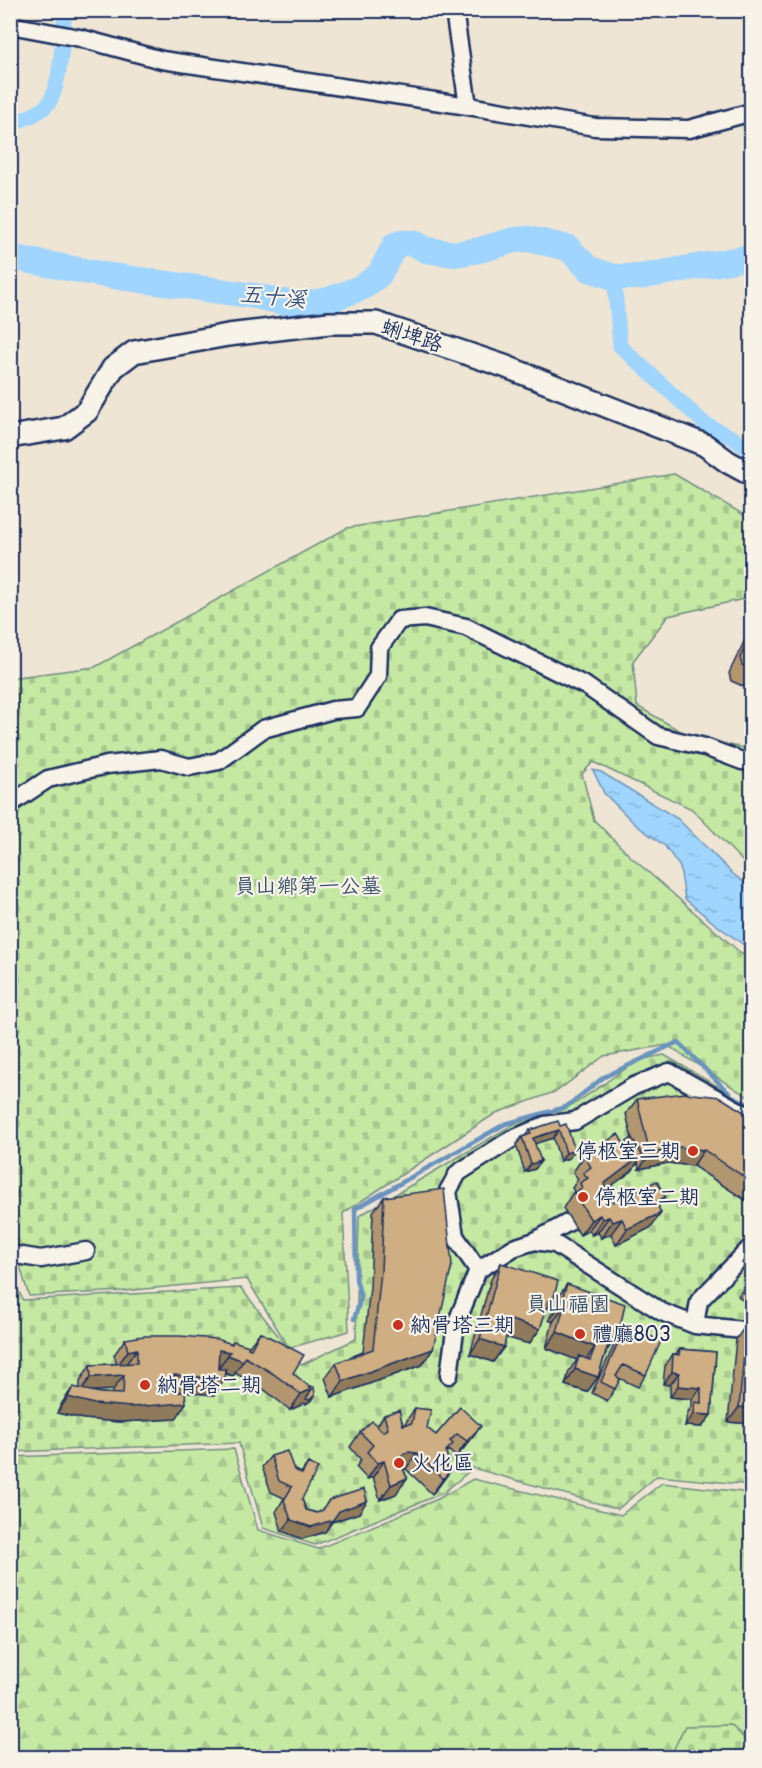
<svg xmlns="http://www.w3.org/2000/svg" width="762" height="1768" font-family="Pangolin,'LXGW WenKai TC',sans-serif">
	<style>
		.forest { fill: url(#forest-firs); stroke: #708c80; stroke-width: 1.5 }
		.cemetery { fill: url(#cemetery-stones); stroke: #708c80; stroke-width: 1.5 }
		.water { fill: url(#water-ripples); stroke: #6a93be; stroke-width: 1.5 }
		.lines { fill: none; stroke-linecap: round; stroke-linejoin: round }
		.stream { stroke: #6a93be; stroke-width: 4.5 }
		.canal { stroke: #9fd5fe; stroke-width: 15 }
		.river { stroke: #9fd5fe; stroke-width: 26 }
		.minor-casing { stroke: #1b2f5e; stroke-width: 21 }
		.tertiary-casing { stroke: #1b2f5e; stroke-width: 26 }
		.minor { stroke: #f7f3e8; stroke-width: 16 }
		.tertiary { stroke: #f7f3e8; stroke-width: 21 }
		.wall { fill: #b19670; stroke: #1b2f5e; stroke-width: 1.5; fill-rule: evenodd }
		.shaded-wall { fill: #907a5b; stroke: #1b2f5e; stroke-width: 1.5 }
		.building { fill: #ceae82; stroke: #1b2f5e; stroke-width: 1.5 }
		.poi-dot { fill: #c8321e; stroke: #f7f3e8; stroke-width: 2 }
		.labels { text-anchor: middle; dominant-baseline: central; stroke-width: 4.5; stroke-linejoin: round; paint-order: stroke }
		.street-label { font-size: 21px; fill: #1b2f5e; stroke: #f7f3e8 }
		.park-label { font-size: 21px; fill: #3d546c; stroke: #f7f3e8 }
		.poi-label { font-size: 21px; fill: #1b2f5e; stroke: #f7f3e8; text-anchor: start }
		.water-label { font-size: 22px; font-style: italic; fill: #35507e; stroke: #f7f3e8 }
	</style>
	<defs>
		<pattern id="forest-firs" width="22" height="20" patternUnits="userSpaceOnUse" patternTransform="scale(1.5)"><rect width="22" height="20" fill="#c5e9a3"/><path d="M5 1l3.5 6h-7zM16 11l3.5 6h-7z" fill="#a9c88f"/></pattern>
		<pattern id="cemetery-stones" width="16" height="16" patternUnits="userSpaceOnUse" patternTransform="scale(1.5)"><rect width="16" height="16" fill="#c5e9a3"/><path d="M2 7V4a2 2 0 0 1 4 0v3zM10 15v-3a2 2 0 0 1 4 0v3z" fill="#a9c88f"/></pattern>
		<pattern id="water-ripples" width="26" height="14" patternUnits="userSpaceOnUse" patternTransform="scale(1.5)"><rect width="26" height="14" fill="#9fd5fe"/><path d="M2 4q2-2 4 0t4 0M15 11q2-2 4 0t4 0" fill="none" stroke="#88b7dc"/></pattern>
	</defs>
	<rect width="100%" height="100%" fill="#efe5d4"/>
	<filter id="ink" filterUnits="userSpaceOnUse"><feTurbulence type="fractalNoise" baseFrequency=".0167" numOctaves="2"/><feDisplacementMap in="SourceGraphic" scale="12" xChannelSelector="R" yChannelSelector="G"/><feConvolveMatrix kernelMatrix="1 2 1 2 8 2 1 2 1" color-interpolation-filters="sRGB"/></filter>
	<g filter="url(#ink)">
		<path class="forest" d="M234,1449L258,1530L318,1549L438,1499L473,1479L621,1515L662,1483L751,1493V1757H11L10,1457Z"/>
		<path class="cemetery" d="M674,474L751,519V593L748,598L668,616L633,661L637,706L692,738L751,749V870L692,809L593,762L582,774L594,820L631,857L751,962V1099L667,1045L604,1056L557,1091L496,1113L343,1213L349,1331L289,1348L247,1279L124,1291L29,1296L20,1266L10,1262V678L95,667L347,528Z
			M664,1055L751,1106V1485L657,1476L618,1509L473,1468L443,1493L315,1545L263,1528L239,1443L11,1452L10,1273L23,1300L241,1288L301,1365L356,1339L359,1216L514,1124L576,1103L638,1060Z
			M731,1725L751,1745V1757H670L685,1726Z"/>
		<path class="water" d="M593,770L601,772L678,819L732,873L751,888V950L715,924L685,899L680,867L665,846L636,825L604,793Z"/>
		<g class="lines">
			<path class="stream" d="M354,1319L361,1298L356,1279L355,1209L505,1124L566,1107L604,1077L678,1042L732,1096L752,1106"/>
			<path class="canal" d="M10,124C23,119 38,115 48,104C61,88 63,32 65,10
				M614,277L620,346L705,424L733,438L752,452"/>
			<path class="river" d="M10,257L105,275L255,296L282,302L307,304L329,300L363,287L379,275L395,245L401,243H413L426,250L455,254L480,250L514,240L529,239L568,248L589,269L614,277H639L752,257"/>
			<defs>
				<path id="minor" d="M454,10L468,106
					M10,25L80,38L162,60L468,106L595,127L689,129L752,112
					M10,804L48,779L107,765L161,759L189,767L219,761L263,729L333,710L357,708L378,676L379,648L399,620L425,618L466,627L586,686L658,736L705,747L742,761L752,762
					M535,1241L571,1221
					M10,1254L41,1259L86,1251
					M478,1270L455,1236L448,1191L458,1173L510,1140L545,1125L575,1121L634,1086L669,1072L752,1118
					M695,1325L699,1301L752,1246
					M449,1375L456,1324L478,1270L513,1248L535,1241L555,1244L662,1312L695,1325L752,1331"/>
				<path id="tertiary" d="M10,437L64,428L87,411L113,368L134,352L228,335L329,323H376L504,366L705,445L728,462L752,475"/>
			</defs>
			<use href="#minor" class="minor-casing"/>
			<use href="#tertiary" class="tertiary-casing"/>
			<use href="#minor" class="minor"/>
			<use href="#tertiary" class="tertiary"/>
		</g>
		<path class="wall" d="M752,625V690L731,681L729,673Z
			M637,1099L752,1117V1201L750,1203L693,1166L668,1163L639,1169L638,1162L632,1171L607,1189L613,1202L658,1207L661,1213L650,1228L616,1245L611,1234L601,1238L598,1232L592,1235L589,1230L580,1235L563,1208L574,1191L572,1188L578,1179L573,1172L584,1156L624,1144L632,1139L626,1114Z
			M560,1126L575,1150L569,1158L560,1161L553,1138L535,1143V1169L525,1172L516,1145L522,1137L526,1135L530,1130Z
			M384,1197L433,1349L422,1365L332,1397L325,1378L336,1363L363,1352L370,1287L373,1212Z
			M752,1249V1272L742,1263Z
			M501,1263L545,1312L540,1329L529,1344L506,1337L504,1347L493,1362L470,1354L491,1279Z
			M752,1278V1309L738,1296Z
			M567,1284L619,1333L608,1349H607L598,1377L587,1392L565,1385L569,1371L577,1360L546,1348L553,1322L549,1320L556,1300Z
			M747,1324L752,1424L728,1422L736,1339Z
			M632,1328L646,1375L638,1387L619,1378L615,1389L607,1401L592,1393L615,1343L623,1331L628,1334Z
			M260,1332L293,1373L315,1395L313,1399L306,1404L303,1403L301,1405L290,1410L262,1388L235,1373L233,1376L225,1374V1379L214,1395L173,1391L176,1419L120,1422L84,1419L57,1413L62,1403L73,1387L80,1389V1381L90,1365L117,1364L114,1355L125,1339L232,1343L248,1348ZM113,1390V1394L100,1393L91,1391Z
			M680,1349L716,1352L711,1415L702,1427L685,1426L687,1414L692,1406V1399L670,1397V1385L663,1384L665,1366L673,1354H676Z
			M460,1407L470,1441L456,1457L448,1450L446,1453L445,1464L450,1471L439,1486L432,1494L406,1469L403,1468L407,1478L396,1494L380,1500L373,1477L367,1479L356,1467L361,1460L350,1447L360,1432L377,1426L384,1415L404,1425L415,1408L427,1428L436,1435Z
			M271,1456L301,1473L308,1463L302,1499L306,1510L317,1513L322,1511L329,1500L359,1513L332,1522L325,1532L302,1539L282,1531L276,1512L284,1498L271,1492L262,1467Z"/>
		<path class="shaded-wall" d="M559,1130L553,1138L528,1146L533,1138Z
			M679,1147L704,1150L693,1166L668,1163L639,1169L650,1154Z
			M575,1150L569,1158L560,1161L566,1153Z
			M642,1155L632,1171L593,1199L604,1184Z
			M541,1161L535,1169L525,1172L531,1164Z
			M665,1197L654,1213L656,1202Z
			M661,1213L650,1228L616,1245L627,1229Z
			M600,1215L589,1230L580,1235L591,1220Z
			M609,1217L598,1232L592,1235L602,1219Z
			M622,1219L611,1234L601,1238L612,1222Z
			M549,1300L553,1301L542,1317Z
			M560,1305L564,1306L553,1322L549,1320Z
			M501,1317L540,1329L529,1344L491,1333Z
			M557,1332L595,1347L584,1363L579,1356L577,1360L546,1348Z
			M612,1332L619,1333L608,1349L602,1347Z
			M480,1339L504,1347L493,1362L470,1354Z
			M137,1349L126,1364L117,1366L128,1351Z
			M433,1349L422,1365L332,1397L343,1381Z
			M219,1350L230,1352L219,1368L208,1366Z
			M228,1355L243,1361L233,1376L217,1370Z
			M575,1369L598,1377L587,1392L565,1385Z
			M672,1372L679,1373L670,1385L663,1384Z
			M124,1375L113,1390L80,1392L91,1377Z
			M174,1375L225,1379L214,1395L164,1390Z
			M678,1386L701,1388L692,1399L670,1397Z
			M312,1389L315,1395L313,1399L306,1404L303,1403L301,1405L290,1410L301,1394Z
			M68,1397L186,1403L176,1419L120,1422L84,1419L57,1413Z
			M739,1407L752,1408V1424L728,1422Z
			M694,1414L711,1415L702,1427L685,1426Z
			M481,1426L470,1441L456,1457L467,1441Z
			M408,1452L417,1453L406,1469L397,1468L388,1475L403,1454Z
			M384,1461L373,1477L367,1479L378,1463Z
			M450,1471L439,1486L432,1494L443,1479Z
			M407,1478L396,1494L380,1500L391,1485Z
			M367,1501L359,1513L332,1522L325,1532L302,1539L282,1531L291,1520L339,1511Z"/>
		<path class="building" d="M752,632V669L742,665L740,658Z
			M685,1093L720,1097L752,1117V1182L704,1150L679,1147L650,1154L637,1099Z
			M558,1121L560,1126L566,1124L575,1150L566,1153L559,1130L533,1138L541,1161L531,1164L522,1137L531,1134L530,1130Z
			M618,1134L624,1144L632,1138L642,1155L604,1184L613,1202L657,1181L665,1197L656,1202L661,1213L627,1229L622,1219L612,1222L609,1217L602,1219L600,1215L591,1220L574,1193L582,1188L580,1183L588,1178L583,1173L591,1167L584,1156Z
			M444,1189L452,1265L433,1349L343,1381L336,1363L373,1349L381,1271L384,1197Z
			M501,1263L558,1281L553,1301L549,1300L540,1329L501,1317L497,1330L507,1333L504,1347L480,1339Z
			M567,1284L625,1304L619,1333L612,1332L598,1377L575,1369L579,1356L590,1360L595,1347L557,1332L564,1306L560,1305Z
			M747,1324H752V1408L739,1407Z
			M632,1328L661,1341L646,1375L623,1365L616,1376L620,1379L615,1389L601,1382L623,1331L629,1334Z
			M260,1332L304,1355L293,1373L312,1389L301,1394L272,1373L245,1357L243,1361L228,1355L230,1352L219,1350L218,1369H226L225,1379L174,1375L173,1392H185L186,1403L131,1407L94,1404L68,1397L73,1387L100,1393L123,1394L124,1375L91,1377L90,1365L137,1363V1349L128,1351L125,1339L144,1336H179L217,1339L232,1344L233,1341L249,1346L248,1348L251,1349Z
			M680,1349L716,1352L711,1415L694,1414L695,1402L701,1403V1388L678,1386L679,1373L672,1372L673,1354L679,1355Z
			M307,1385L314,1387L315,1395L309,1400L306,1399L312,1389Z
			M460,1407L481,1426L467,1441L457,1434L450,1441L453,1444L446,1451L448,1460L445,1463L450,1471L443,1479L417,1453L408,1452L403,1454L399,1459L407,1478L391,1485L384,1461L378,1463L367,1452L373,1445L360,1432L372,1421L383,1432L388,1429L384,1415L399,1410L403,1425L412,1423L415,1408L431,1410L427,1428L436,1435Z
			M287,1451L294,1470L302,1474L308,1463L318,1468L302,1499L306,1510L317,1513L323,1510L329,1500L364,1489L367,1501L339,1511L333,1520L311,1527L291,1520L284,1500L292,1487L279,1481L271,1456Z"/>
	</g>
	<g class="poi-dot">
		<circle cx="693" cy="1151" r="6"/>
		<circle cx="583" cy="1197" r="6"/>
		<circle cx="398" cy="1325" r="6"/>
		<circle cx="580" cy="1334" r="6"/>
		<circle cx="145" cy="1385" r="6"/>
		<circle cx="399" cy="1463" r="6"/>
	</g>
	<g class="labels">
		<g class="street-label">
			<text transform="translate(412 336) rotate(18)">蜊埤路</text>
		</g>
		<g class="park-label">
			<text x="308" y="886">員山鄉第一公墓</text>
			<text x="568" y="1304">員山福園</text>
		</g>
		<g class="poi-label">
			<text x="681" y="1151" text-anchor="end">停柩室三期</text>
			<text x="595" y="1197">停柩室二期</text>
			<text x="410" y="1325">納骨塔三期</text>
			<text x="592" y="1334">禮廳803</text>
			<text x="157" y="1385">納骨塔二期</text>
			<text x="411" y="1463">火化區</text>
		</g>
		<g class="water-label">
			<text transform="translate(273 297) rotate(5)">五十溪</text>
		</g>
	</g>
	<rect width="762" height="1768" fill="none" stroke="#f7f3e8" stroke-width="36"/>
	<rect x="18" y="18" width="726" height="1732" fill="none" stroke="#1b2f5e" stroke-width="2" filter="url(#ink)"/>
</svg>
